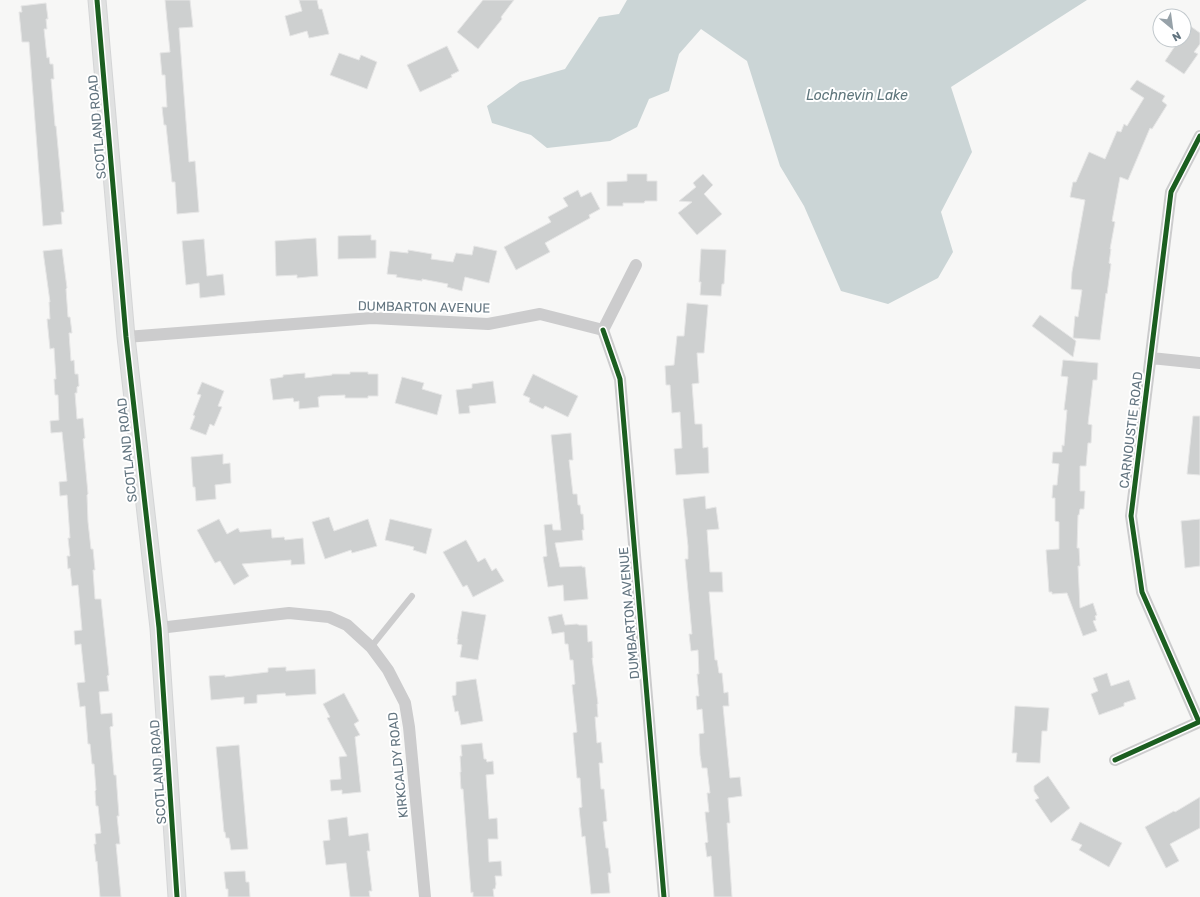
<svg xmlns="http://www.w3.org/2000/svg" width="1200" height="897" font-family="Rubik,sans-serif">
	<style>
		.water { fill: #cbd5d6 }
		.building { fill: #ced0d0; stroke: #e6e6e6 }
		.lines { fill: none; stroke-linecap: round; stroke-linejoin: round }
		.secondary-casing { stroke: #d4d5d6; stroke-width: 19 }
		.lane { stroke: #cccccd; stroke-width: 6 }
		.street { stroke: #cccccd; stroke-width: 12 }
		.secondary { stroke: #e0e1e1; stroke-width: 17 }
		.cycleway-casing { stroke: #fff; stroke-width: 8 }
		.cycleway { stroke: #1b5e20; stroke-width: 5 }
		.labels { text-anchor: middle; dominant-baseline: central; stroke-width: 4; stroke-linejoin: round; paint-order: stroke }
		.street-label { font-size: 13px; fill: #637580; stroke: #fff }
		.water-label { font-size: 14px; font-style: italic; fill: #5e757b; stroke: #fff }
	</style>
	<rect width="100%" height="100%" fill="#f7f7f6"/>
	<path class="water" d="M627,0H1087L951,87L972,152L941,212L953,252L938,278L888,304L841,291L804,206L780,166L747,61L701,29L679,54L669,91L649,99L637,127L610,141L547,148L531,135L492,123L487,106L520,82L565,69L599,17L619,14Z"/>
	<path class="building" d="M165,0H190L193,27L179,28L189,162L195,161L199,212L177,214L175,182H172L166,125H164L162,107H167L165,75H162L160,53L170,52Z
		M299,0H317L319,9H322L329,34L309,38L307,31L290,36L285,16L302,11Z
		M483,0H514L501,17L502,19L478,49L457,32Z
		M46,3L48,19H46L47,29H44L47,58L49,57L50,64H53L54,79H51L55,126H56L64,212H61L62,224L43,226L29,42H22L19,12H22L21,6Z
		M1189,25L1200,33V44L1194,52L1198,54L1184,74L1165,61L1179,40H1184V33Z
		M447,46L459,71L451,75L452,77L420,92L407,65Z
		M339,53L359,60L361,55L377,62L367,89L330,75Z
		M1137,80L1165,96L1162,101L1167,105L1152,129L1150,128L1128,180L1120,177L1112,221L1115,222L1110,249H1111L1109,263L1111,264L1107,294L1106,293L1100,340L1073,338L1075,316L1078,317L1082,290L1071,289L1072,272L1085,200L1070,197L1073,182H1076L1089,152L1105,159L1117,131L1121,132L1124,124L1127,126L1144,98L1130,89Z
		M627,174H647V181H657V201H645L644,203H623V206H607V182L627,181Z
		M703,174L713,185L704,194L722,214L697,235L678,213L692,202L679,201L696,187L693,183Z
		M578,190L581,197L591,192L600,209L589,215L590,218L545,243L550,252L516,270L504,247L551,222L548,217L568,206L563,198Z
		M371,235V240H376V258L338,259V236Z
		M316,238L318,276L297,278V275L276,276L275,241Z
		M204,239L207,276L223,274L225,295L200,298L199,283L186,285L182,241Z
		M474,246L497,251L489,283L465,277L462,291L447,287L448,284L422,279V281L396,277L397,275L387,274L390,251L408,253V250L432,254L431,259L453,262L456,253L472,255Z
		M62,249L67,288L66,289L68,317H70L72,333H69L71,361L74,360L75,374H78L79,386L77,387V393H75L77,419L83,418L85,438L83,439L88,494L87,495L88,522L91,549H93L95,570H93L95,599H101L109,675L107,676L109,691L99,692L101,714L112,713L113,726L110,727L114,775H116L119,816H117L120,844H116L121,897H100L97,861L96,862L94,844H96L95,834L101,833L98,806H96L95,791L96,790L94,764H92L90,744H88L85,706L80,707L77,683L85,682L81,644L75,645L74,631L82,630L78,585L72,586L70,568L68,569L67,556H70L68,538H70L67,495L60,496L59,482L67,481L62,432L51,433L50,421L59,420L58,395H55L54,379H56L54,348L50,349L47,319H50L49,302H50L43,251Z
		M701,249L726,250L724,284H722L721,296L700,295L701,282H699Z
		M687,303L708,305L704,353H697L699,383L692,384L695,424H702L703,448L708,447L709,473L676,475L674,449L682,448L680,412L672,413L670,385H666L665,366L674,365L677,336H684Z
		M1040,315L1076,341L1073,357L1032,326Z
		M1063,360L1098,363L1097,380H1093L1088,424L1092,425L1091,443H1088L1086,466H1080V491H1085L1084,509H1080L1079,515H1078L1077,548H1079L1080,566H1078L1080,608L1093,603L1097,615L1095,616L1096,620L1093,621L1097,631L1083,636L1067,593L1052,594V592H1049L1046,550L1059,549V522L1055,521V498H1052L1053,485H1057L1059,464L1052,463L1053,452H1062V445L1064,446L1067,410H1064L1068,377L1061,376Z
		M350,372H368V374H378V396H368V398H345V395L320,396V397H318L319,407L299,409V401L294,402L293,398L273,400L270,379L283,377V375L305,373V378L332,375V374H350Z
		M533,374L578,396L568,417L545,406L543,409L529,402L530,398L523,395Z
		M402,377L424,383L422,389L442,395L437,415L395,403Z
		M493,381L496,403L469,406L470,413L459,414L456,390L472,388V384Z
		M202,382L224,391L218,406L222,407L214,426L210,424L206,435L190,429L195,416L193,415L201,395L197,394Z
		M1193,416H1200V475L1187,474Z
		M571,433L573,460H569L573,494H577L578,505H580L581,514H583L584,530H582L583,540L555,543L560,567L582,566V567H585L588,599L564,601L563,585L548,587L543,557L547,556L544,525L552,524L553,530H561L551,435Z
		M223,454V464L230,463L231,483L215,485L216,499L196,501L195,487H193L191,457Z
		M705,496L706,509L716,507L719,529L707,530L710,572H722L723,592H709L715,660H717L719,673H722L724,693L728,692L729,706H723L730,778L740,777L742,796L728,798L730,823H727L732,897H714L711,856L707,857L705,843L708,842L705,812H709L707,793H710L707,768H702L700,755L699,734L704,733L702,709L697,710L696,696H699L697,674H699L698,650L691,651L689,634H692L685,559H688V546L683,499Z
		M329,517L334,531L368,519L377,546L352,553L351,550L325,559L312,522Z
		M219,519L227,534L238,528L240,532L271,529L272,538L284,537L285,540L303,538L305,564L291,565V560L242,564L249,576L234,585L220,561L215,563L197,530Z
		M390,519L432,529L426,554L413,550L414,547L385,540Z
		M1200,519V566L1185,568L1181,521Z
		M466,540L478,562L485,558L492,571L496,568L504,581L473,597L467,585L463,587L443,552Z
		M462,611L486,615L478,660L460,657L462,645L457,644L458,639H457Z
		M562,614L565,625L577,624L579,625H587L588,642L592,641L593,658H592L598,704H597L598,717H595L597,743L601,742L603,763H599L601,789H604L607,821L603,822L606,848H608L611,873H608L610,893L591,894L585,836L582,837L579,808L582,807L580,778H577L573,733L577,732L572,685L575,684L573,660H570L568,644H565L564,632L552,634L548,617Z
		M286,667V671L315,669L316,694L286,696L285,693L257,695V703L244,704V697L211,700L209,676L225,675V677L268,672V668Z
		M1107,673L1111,686L1129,680L1136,699L1124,703V706L1099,715L1091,694L1098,691L1093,678Z
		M476,679L483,721L461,725L458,711L455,712L452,696L456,695V682Z
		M344,693L359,721L354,724L360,735L355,737L361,792L342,794V790L331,791L330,780L341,779L339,757L347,756L327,718L330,717L323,704Z
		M1015,706L1049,708L1047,731H1042L1040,763L1016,762L1017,753H1012Z
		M482,743L484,759H486L487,762L493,761L494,774L486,775L489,819L497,818L498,839H488L489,862L501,861L502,876H495L496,884L495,889H493L494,897H473V892L471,893L463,789H461L460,772H461L460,756H462L461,745Z
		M239,745L248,849L231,850L229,838H226L225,832H224L216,747Z
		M1048,776L1070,808L1051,823L1035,800L1039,798L1034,791V786Z
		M1200,797V828L1170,844L1179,861L1166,868L1145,827L1174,811L1175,812Z
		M347,817L349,836L368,833L370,851H367L372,891H369L370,897H350L346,863L326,865L323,841L330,840L328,820Z
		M1080,822L1122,843L1109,867L1079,850L1082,845L1071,840Z
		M245,871L246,882H249L250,897H228V889H226L224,872Z"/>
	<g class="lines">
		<defs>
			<path id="secondary" d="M97,0L126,337L159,628L177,897"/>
		</defs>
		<use href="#secondary" class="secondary-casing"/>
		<path class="lane" d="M371,647L412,596"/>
		<path class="street" d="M603,330L620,379L664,897
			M603,330L636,265
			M126,337L372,318L488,324L540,314L603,330
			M1151,358L1200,363
			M159,628L289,613L329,617L347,625L371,647L388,670L405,703L409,727L425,897
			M1115,760L1199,722L1142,592L1131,516L1171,192L1200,136"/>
		<use href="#secondary" class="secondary"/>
		<defs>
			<path id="cycleway" d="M97,0L126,337L159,628L177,897
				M603,330L620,379L664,897
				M1115,760L1199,722L1142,592L1131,516L1171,192L1200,136"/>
		</defs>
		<use href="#cycleway" class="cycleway-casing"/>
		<use href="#cycleway" class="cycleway"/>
	</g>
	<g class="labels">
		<g class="street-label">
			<text transform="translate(97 127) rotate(-95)">SCOTLAND ROAD</text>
			<text transform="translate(424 307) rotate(1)">DUMBARTON AVENUE</text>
			<text transform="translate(1131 430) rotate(-83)">CARNOUSTIE ROAD</text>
			<text transform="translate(127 450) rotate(-96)">SCOTLAND ROAD</text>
			<text transform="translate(629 613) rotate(-95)">DUMBARTON AVENUE</text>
			<text transform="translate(398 765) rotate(-96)">KIRKCALDY ROAD</text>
			<text transform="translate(158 772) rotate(-94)">SCOTLAND ROAD</text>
		</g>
		<g class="water-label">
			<text x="857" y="95">Lochnevin Lake</text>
		</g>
	</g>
	<g transform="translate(1172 28) rotate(151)"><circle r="19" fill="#ffffff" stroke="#c1c8cc"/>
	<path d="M0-3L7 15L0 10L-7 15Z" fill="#97a2a9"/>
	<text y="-6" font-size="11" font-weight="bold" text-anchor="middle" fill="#637580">N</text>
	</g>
</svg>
